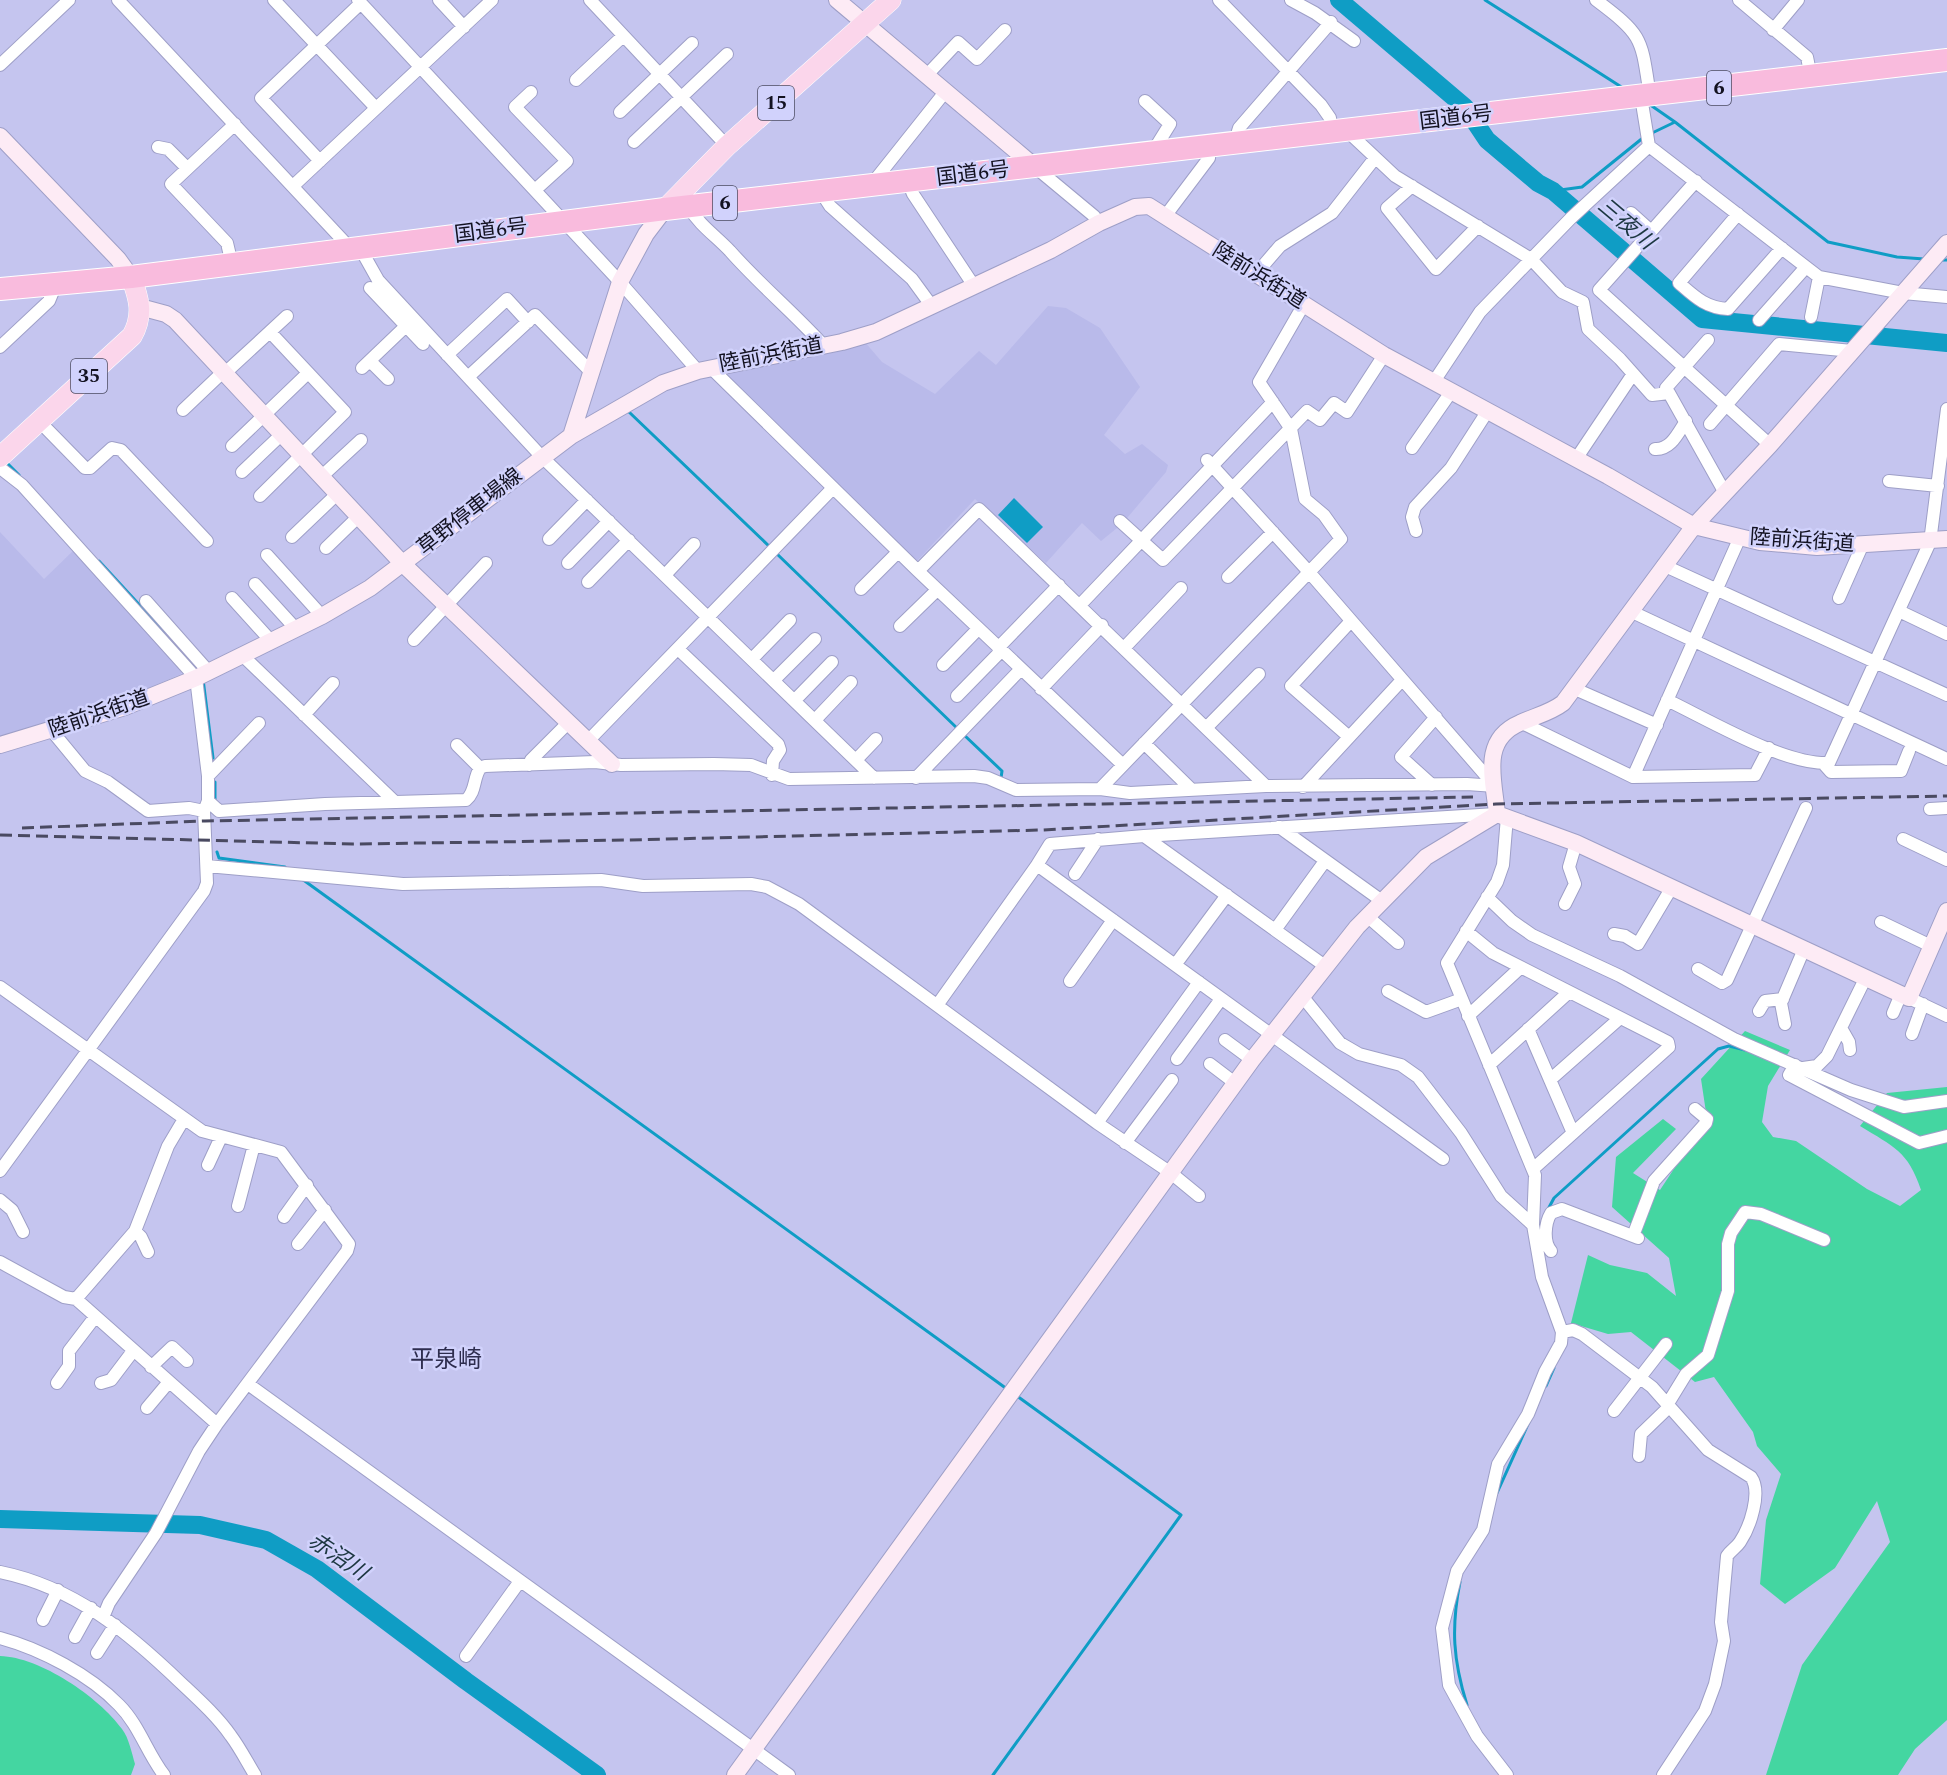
<svg xmlns="http://www.w3.org/2000/svg" width="1947" height="1775" font-family="Spectral,'Noto Sans JP',serif">
	<style>
		.built { fill: #b9baea }
		.green { fill: #44d6a1 }
		.water { fill: #0f9dc5 }
		.lines { fill: none; stroke-linecap: round; stroke-linejoin: round }
		.stream { stroke: #0f9dc5; stroke-width: 3 }
		.river { stroke: #0f9dc5; stroke-width: 18 }
		.street-casing { stroke: #9e9fc7; stroke-width: 14 }
		.secondary-casing { stroke: #9e9fc7; stroke-width: 18 }
		.primary-casing { stroke: #fff; stroke-width: 21 }
		.highway-casing { stroke: #fff; stroke-width: 24 }
		.street { stroke: #fff; stroke-width: 12 }
		.secondary { stroke: #fdebf5; stroke-width: 16 }
		.primary { stroke: #fbd6eb; stroke-width: 20 }
		.highway { stroke: #f9bbdd; stroke-width: 22 }
		.rail { stroke: #4a4a61; stroke-width: 3; stroke-dasharray: 12 6; stroke-linecap: butt }
		.labels { text-anchor: middle; dominant-baseline: central; stroke-width: 5; stroke-linejoin: round; paint-order: stroke }
		.shield { fill: #d1d2fc; stroke: #4c4c63; stroke-width: 1.5 }
		.shield-label { font-size: 20px; font-weight: bold; fill: #131221 }
		.street-label { font-size: 21px; fill: #131221; stroke: #d1d2fc }
		.water-label { font-size: 22px; font-style: italic; fill: #1c3640; stroke: #d1d2fc }
		.quarter-label { font-size: 24px; fill: #2e2d4e; stroke: #d1d2fc }
	</style>
	<rect width="100%" height="100%" fill="#c5c5ef"/>
	<path class="built" d="M1048,306L1066,308L1100,328L1140,387L1104,435L1125,454L1142,444L1168,465L1166,472L1122,524L1101,541L1082,523L1046,563L975,499L916,562L727,376L725,368L864,341L882,362L935,394L979,351L996,365Z
		M0,532L44,579L75,549L184,668L181,674L106,707L0,738Z"/>
	<path class="green" d="M1745,1031L1790,1050L1768,1086L1762,1122L1773,1137L1796,1141L1867,1189L1900,1206L1921,1190C1908,1151 1894,1147 1860,1126L1887,1093L1947,1087V1720L1915,1749L1898,1775H1766L1802,1665L1890,1542L1877,1501L1835,1568L1785,1604L1760,1584L1766,1520L1781,1474L1757,1446L1753,1432L1714,1377L1695,1382L1631,1332L1608,1334L1571,1323L1588,1255L1610,1265L1647,1273L1676,1296L1669,1258L1612,1207L1616,1157L1663,1119L1676,1129L1633,1173L1660,1190L1707,1119L1701,1079Z
		M0,1656C40,1657 99,1697 122,1729C129,1738 132,1754 135,1764L131,1775H0Z"/>
	<path class="water" d="M1014,498L1043,527L1027,543L998,515Z"/>
	<g class="lines">
		<path class="stream" d="M1485,0L1623,88
			M1649,104L1675,122
			M1650,134L1675,122L1828,242L1897,257L1924,259
			M1553,191L1582,187L1644,137
			M1940,260H1947
			M629,412L771,548
			M7,463L19,475
			M776,553L959,730
			M99,561L180,649
			M203,679L213,758
			M963,734L1002,771L1001,778
			M215,782V799
			M217,852L219,858L285,867
			M302,879L1007,1389
			M1546,1213L1554,1198L1718,1049L1729,1046L1745,1050
			M1546,1386L1554,1368
			M1497,1493L1529,1422
			M1460,1582C1451,1628 1453,1660 1467,1705
			M993,1775L1181,1515L1017,1396"/>
		<path class="river" d="M1339,0L1465,107L1487,140L1538,183L1553,191L1702,319L1947,343
			M0,1519L200,1525L266,1540L317,1569L466,1681L597,1775"/>
		<defs>
			<path id="street" d="M118,0L351,249
				M274,0L376,108
				M358,0L620,282L698,371
				M439,0L464,27
				M590,0L727,146
				M1219,0L1321,105L1330,118L1332,132
				M1291,0L1315,13L1354,41
				M1596,0C1644,36 1641,38 1650,96
				M1739,0L1807,57L1811,77
				M1773,30L1798,0
				M0,65L69,0
				M926,76L958,42L977,59L1005,30
				M576,80L623,36
				M531,92L515,107L567,161L535,190
				M1641,97L1649,146L1819,277L1903,293L1947,297
				M1145,101L1170,124L1152,153
				M620,112L692,43
				M1346,130L1395,176L1531,259L1562,292L1583,302L1588,329L1620,359L1652,395L1669,393L1725,493
				M634,142L727,54
				M1234,144L1239,128L1331,22
				M158,147L168,149L187,168
				M320,161L261,98L361,3
				M1035,167L1094,216L1099,223
				M1696,181L1599,290L1770,445
				M908,182L913,194L974,286
				M871,185L945,92
				M293,186L492,0
				M1412,186L1387,208L1436,269L1478,226
				M821,192L830,206L912,279L931,305
				M689,207C699,225 716,236 730,251C759,284 793,312 823,345
				M1631,213L1651,231
				M1738,214L1679,283C1695,297 1706,308 1728,309L1782,248
				M1166,215L1209,158L1210,147
				M360,248L378,280L541,456L874,778
				M232,264L227,243L171,184L235,124
				M1255,275L1280,246L1332,213L1375,158
				M370,288L423,344
				M1811,317L1819,277
				M1759,320L1806,267
				M0,347L49,301L56,284
				M447,355L507,299L528,322
				M370,361L388,379
				M710,367L918,571L1123,765
				M362,368L406,326
				M224,374L287,316
				M468,377L535,315L591,372
				M1433,383L1480,312L1571,218L1649,146
				M1666,388L1708,340
				M183,410L223,372
				M39,421L85,468H90L112,448L121,450L207,541
				M1710,424L1779,344L1852,351
				M232,446L308,373
				M1412,448L1451,392
				M1655,449C1671,450 1678,433 1686,421
				M1576,459L1633,374
				M1207,460L1309,572L1494,785
				M0,468L22,485L196,678L208,776V801L219,811L325,804L466,800C476,792 473,779 480,768L485,766L595,762L621,765L714,764L751,765L789,779L974,776L988,778L1016,790L1100,789L1130,793L1266,786L1467,784L1495,786
				M242,472L281,435
				M321,477L361,440
				M1889,481L1938,486
				M260,496L345,412L270,332
				M1120,521L1163,560L1307,411L1320,420L1334,403L1347,412L1384,355
				M1416,531L1412,517L1415,507L1451,468L1487,412
				M292,537L337,494
				M549,539L587,500
				M326,548L358,517
				M267,555L322,616
				M568,563L609,521
				M1663,565L1947,695
				M918,571L979,509L1266,786
				M665,575L694,544
				M1228,577L1273,532
				M588,582L629,540
				M255,584L296,629
				M861,589L898,552
				M232,598L271,641
				M1839,598L1862,546
				M146,601L209,672
				M1080,605L1273,402
				M1630,611L1947,759
				M1899,611L1947,634
				M900,626L937,590
				M414,640L486,563
				M1125,647L1181,588
				M998,648L1059,585
				M678,649L778,744L780,750L773,761L772,775
				M242,655L395,802
				M752,659L790,620
				M943,665L978,629
				M774,680L815,639
				M1041,689L1102,625
				M1575,689L1657,725
				M957,696L1001,651
				M795,700L832,662
				M1667,700C1709,720 1784,765 1829,763L1930,542L1947,409
				M304,715L333,683
				M815,720L851,682
				M1520,722L1633,777L1755,775L1769,748
				M1206,728L1259,674
				M52,731L85,771L108,782L148,811L189,808L204,811
				M1348,736L1291,686L1351,621
				M588,741L833,488
				M1144,743L1191,789
				M457,745L480,768
				M856,760L876,739
				M1823,763L1831,772L1901,771L1909,751
				M529,765L531,760L569,722
				M208,776L259,723
				M1633,777L1740,537
				M916,778L1021,669
				M1432,785L1401,757L1436,717
				M1303,787L1402,680
				M1100,789L1341,539L1324,515L1305,499L1291,429L1259,382L1304,304
				M1930,809L1947,808
				M1507,817L1503,865L1497,882L1447,963L1535,1175L1533,1225
				M1279,827L1382,901
				M1144,836L1496,814
				M1903,839L1947,860
				M1037,865L1443,1159
				M207,866L403,884L601,880L643,886L751,884L767,887L799,904L1097,1123L1171,1173L1199,1196
				M1075,874L1098,839
				M1487,897L1512,921L1532,935L1620,976L1734,1039L1851,1090L1904,1107L1947,1101
				M1565,904L1575,884L1569,867L1576,843
				M1367,916L1398,943
				M1881,922L1931,946
				M1275,930L1325,861
				M1466,931L1493,953L1668,1042L1669,1047L1533,1169
				M1614,934L1625,936L1638,944L1672,887
				M1175,965L1227,895
				M1698,969L1722,983L1727,980L1806,808
				M1070,981L1113,920
				M0,987L202,1131L281,1152L349,1244L347,1251L217,1424L199,1451L156,1533L109,1603L104,1615
				M1388,991L1426,1012L1462,999
				M1302,996L1340,1043L1359,1054L1401,1065L1418,1077L1461,1133L1501,1196L1533,1225L1542,1277L1562,1332L1561,1343L1545,1372L1528,1414L1498,1464L1483,1530L1457,1571L1442,1628L1449,1685L1477,1736L1507,1775
				M1909,998L1947,1016
				M938,1004L1037,865L1050,844L1144,836L1325,966
				M1759,1011L1765,1001L1783,999
				M1893,1013L1901,994
				M1468,1016L1520,968
				M1785,1024L1781,1003L1804,949
				M1841,1028L1849,1042L1850,1050
				M1528,1029L1573,1133
				M1912,1034L1923,1004
				M1225,1040L1252,1060
				M1177,1059L1221,999
				M1210,1064L1235,1083
				M1489,1065L1568,993
				M1795,1065L1789,1075L1919,1143L1947,1136
				M1803,1068L1817,1066L1827,1056L1866,977
				M1551,1079L1619,1019
				M1097,1123L1199,982
				M1125,1143L1172,1080
				M208,1165L221,1137
				M0,1171L204,891L207,883L204,811L208,801
				M0,1200L12,1210L23,1232
				M238,1206L254,1145
				M284,1217L307,1185
				M135,1231L141,1237L148,1252
				M1633,1236L1654,1181L1706,1123L1707,1119L1695,1109
				M298,1244L325,1210
				M1551,1251C1543,1242 1545,1223 1551,1213L1562,1209L1638,1238
				M0,1262L64,1297L76,1299L217,1424
				M76,1299L135,1231L168,1146L184,1119
				M1562,1332L1573,1330L1582,1334L1652,1387L1708,1450L1751,1477C1762,1492 1750,1527 1740,1542C1736,1548 1731,1550 1727,1556L1721,1622L1724,1641L1715,1684L1705,1711L1663,1775
				M151,1367L172,1347L187,1361
				M57,1383L69,1366V1351L95,1317
				M101,1383L111,1380L133,1351
				M248,1384L789,1775
				M1667,1405L1686,1374L1708,1355L1728,1291V1244L1731,1233L1745,1212L1761,1214L1824,1240
				M147,1408L168,1383
				M1614,1411L1666,1344
				M1639,1456L1641,1434L1669,1407
				M0,1572C74,1587 128,1632 181,1683C198,1699 217,1716 231,1736C240,1748 247,1762 255,1775
				M43,1620L58,1590
				M75,1637L91,1608
				M0,1638C41,1649 90,1675 119,1705C139,1725 147,1753 164,1775
				M97,1653L115,1625
				M466,1656L520,1581"/>
			<path id="secondary" d="M837,0L1034,166
				M0,136L118,259L131,277
				M140,307L166,314L175,320L403,564L612,764
				M571,436L663,383L698,371L842,342L876,332L1051,250L1099,223L1135,207L1149,206L1384,355L1608,476L1694,526L1760,542L1817,547L1947,539
				M0,745L125,707L196,678L322,616L370,588L571,436L620,282L646,234L665,209
				M1497,814L1576,843L1909,998L1947,911
				M735,1775L1252,1060L1357,927L1426,857L1497,814C1494,780 1480,740 1520,723C1535,716 1550,713 1563,703L1694,526L1770,445L1947,243"/>
			<path id="primary" d="M665,209L727,146L891,0
				M0,457L132,336C144,315 139,298 131,277"/>
			<path id="highway" d="M0,289L131,277L665,209L1947,60"/>
		</defs>
		<use href="#street" class="street-casing"/>
		<use href="#secondary" class="secondary-casing"/>
		<use href="#primary" class="primary-casing"/>
		<use href="#highway" class="highway-casing"/>
		<use href="#street" class="street"/>
		<use href="#secondary" class="secondary"/>
		<use href="#primary" class="primary"/>
		<use href="#highway" class="highway"/>
		<path class="rail" d="M22,828L205,821L1473,797
			M0,835L353,844L628,840L1042,830L1496,804L1947,796"/>
	</g>
	<g class="labels">
		<g class="shield">
			<rect x="1707" y="71" width="24" height="34" rx="4.5"/>
			<rect x="758" y="86" width="36" height="34" rx="4.5"/>
			<rect x="713" y="186" width="24" height="34" rx="4.5"/>
			<rect x="71" y="359" width="36" height="34" rx="4.5"/>
		</g>
		<g class="shield-label">
			<text x="1719" y="88">6</text>
			<text x="776" y="103">15</text>
			<text x="725" y="203">6</text>
			<text x="89" y="376">35</text>
		</g>
		<g class="street-label">
			<text transform="translate(1456 118) rotate(-7)">国道6号</text>
			<text transform="translate(973 174) rotate(-7)">国道6号</text>
			<text transform="translate(491 231) rotate(-7)">国道6号</text>
			<text transform="translate(1259 276) rotate(32)">陸前浜街道</text>
			<text transform="translate(771 355) rotate(-11)">陸前浜街道</text>
			<text transform="translate(470 512) rotate(-38)">草野停車場線</text>
			<text transform="translate(1802 541) rotate(4)">陸前浜街道</text>
			<text transform="translate(99 714) rotate(-19)">陸前浜街道</text>
		</g>
		<g class="water-label">
			<text transform="translate(1626 224) rotate(40)">三夜川</text>
			<text transform="translate(338 1557) rotate(34)">赤沼川</text>
		</g>
		<g class="quarter-label">
			<text x="446" y="1360">平泉崎</text>
		</g>
	</g>
</svg>
